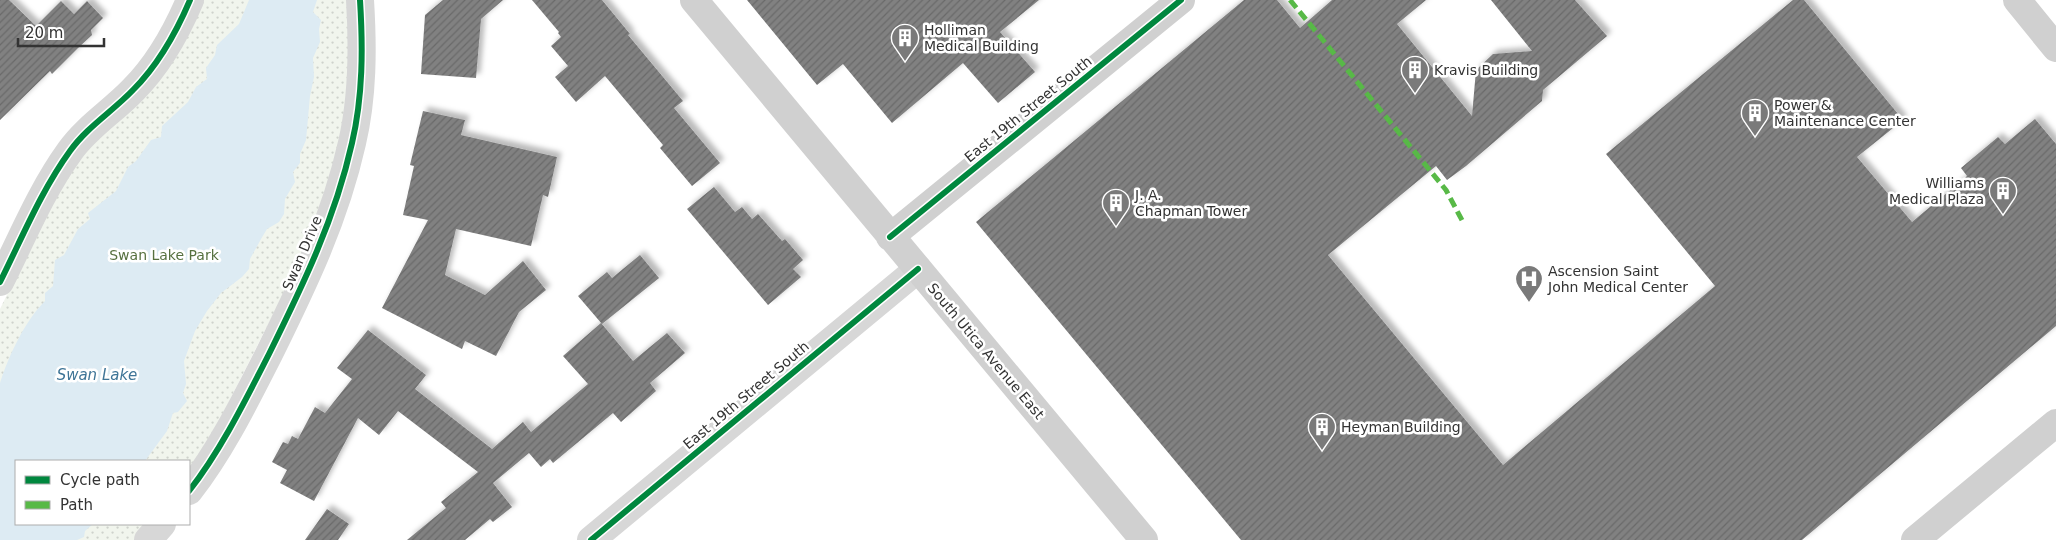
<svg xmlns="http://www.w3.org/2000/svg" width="2056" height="540" font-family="'DejaVu Sans',sans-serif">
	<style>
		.grass { fill: url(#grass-dots) }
		.water { fill: #ddebf3 }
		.building { fill: url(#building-hatch); filter: url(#shadow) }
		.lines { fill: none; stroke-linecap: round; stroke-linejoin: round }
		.street { stroke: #d7d7d7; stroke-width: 28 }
		.secondary { stroke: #d0d0d0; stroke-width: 28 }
		.quiet { stroke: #58b947; stroke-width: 5; stroke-dasharray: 10 5; stroke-linecap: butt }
		.cycleway-casing { stroke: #fff; stroke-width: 9 }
		.cycleway { stroke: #00873e; stroke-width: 6 }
		.labels { text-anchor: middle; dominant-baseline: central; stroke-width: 5; stroke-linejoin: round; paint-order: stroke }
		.poi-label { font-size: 14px; fill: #333; stroke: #fff; text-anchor: start }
		.street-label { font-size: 14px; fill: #333; stroke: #fff }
		.park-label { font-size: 14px; fill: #56703f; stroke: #fff }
		.water-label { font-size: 15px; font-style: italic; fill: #3f7597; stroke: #fff }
	</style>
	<defs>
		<pattern id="grass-dots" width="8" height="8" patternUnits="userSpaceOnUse" patternTransform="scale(1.25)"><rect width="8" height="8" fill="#f1f5ed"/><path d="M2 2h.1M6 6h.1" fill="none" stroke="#cfd2cc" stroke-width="1.8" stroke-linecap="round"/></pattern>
		<pattern id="building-hatch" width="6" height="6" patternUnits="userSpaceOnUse" patternTransform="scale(1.25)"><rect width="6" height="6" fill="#818181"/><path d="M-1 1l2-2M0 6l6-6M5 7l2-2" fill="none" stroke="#6a6a6a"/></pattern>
		<filter id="shadow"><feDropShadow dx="4.5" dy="-4.5" stdDeviation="2.5" flood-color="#0004"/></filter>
	</defs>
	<rect width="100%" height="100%" fill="#fff"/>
	<path class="grass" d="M203,0H348L349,79L342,139L312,238L220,419L189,471V461H16V524H148L134,540H0V309L55,197L86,150L176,57L191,30Z"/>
	<path class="water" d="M249,0H317L313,12L321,20L319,29L320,42L313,58L314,77L310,96L306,140L300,154V163L293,172L295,182L285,199L284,214L279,222L267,229L261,239L250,259L249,269L242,277L221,293L207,311L195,331L184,361L186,384L183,393L187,401L178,412L173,413L167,431L145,461H16V524H93L85,531L84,537L77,540H0V383C9,355 25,321 45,301V293L53,286L55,260L64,255L78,229L90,219L88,213L116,191L128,167L136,161L151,140L161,137L162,126L188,102L196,87L207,79L206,68L215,55L217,45L239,24Z"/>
	<path class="building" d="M0,0H9L36,26L61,1L74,14L87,1L103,18L91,30L92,35L78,48L52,74L50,71L0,120Z
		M443,0H503L481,19L476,78L421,74L425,15Z
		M532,0H602L630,34L628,35L683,101L674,108L720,163L692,186L660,148L663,145L605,76L576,102L555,77L568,66L551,46L561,37L558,33L559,32Z
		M747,0H1039L1000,32L1035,72L998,103L963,63L892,123L843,64L817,85Z
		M1244,0H1277L1300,28L1332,0H1426L1397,24L1472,116L1476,70L1493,54L1532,51L1491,0H1575L1607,36L1543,90L1542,101L1466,166L1447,180L1436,166L1328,255L1503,465L1715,286L1606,154L1793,0H1804L1903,120L1857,157L1912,222L1967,176L1961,168L1998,137L2005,144L2035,119L2056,144V326L1802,540H1241L976,222Z
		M423,111L465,120L461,135L557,157L548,197L543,195L531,246L456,229L445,275L485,295L523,261L546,290L519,312L496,356L465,341L462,349L382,308L428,220L403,215L414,166L410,165Z
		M714,187L735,212L742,207L752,219L758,214L782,241L785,239L803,260L793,269L801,277L768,305L687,209Z
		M640,255L659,278L602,324L578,296L607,272L612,278Z
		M601,323L633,361L667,333L685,353L650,383L656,391L621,422L613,413L553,463L550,459L541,467L529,453L493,483L512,507L493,522L490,519L465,540H407L446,508L441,502L478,472L398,411L379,435L358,418L314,501L280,483L287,470L272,462L283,442L288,444L292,436L298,439L315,407L325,413L352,379L337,368L368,330L426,375L415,389L492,449L523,422L531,432L588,384L563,356Z
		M327,509L349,524L338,540H305Z"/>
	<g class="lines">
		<path class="street" d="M0,282C22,238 41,191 70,151C87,127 113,111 133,90C159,64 176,33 190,0
			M189,491C221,450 245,401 269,354C303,285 335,219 352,143C363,96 363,48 360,0
			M148,540L162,524
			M591,540L918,269"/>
		<path class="secondary" d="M694,0L1144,540
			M2017,0L2056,48
			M890,237L1181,0
			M1915,540L2056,423"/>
		<path class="quiet" d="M1290,0L1446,190L1464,224"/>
		<defs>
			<path id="cycleway" d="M890,237L1181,0
				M0,282C22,238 41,191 70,151C87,127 113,111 133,90C159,64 176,33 190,0
				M189,491C221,450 245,401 269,354C303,285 335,219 352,143C363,96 363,48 360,0
				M591,540L918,269"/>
		</defs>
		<use href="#cycleway" class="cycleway-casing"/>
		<use href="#cycleway" class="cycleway"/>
	</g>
	<defs>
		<symbol id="building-pin" viewBox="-11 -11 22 30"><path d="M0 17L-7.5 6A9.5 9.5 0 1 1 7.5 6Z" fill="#7a7a7a" stroke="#fff"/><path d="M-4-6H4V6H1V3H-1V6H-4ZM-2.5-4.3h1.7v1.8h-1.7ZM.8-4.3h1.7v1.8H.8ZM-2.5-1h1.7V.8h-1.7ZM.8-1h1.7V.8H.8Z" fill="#fff"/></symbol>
		<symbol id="hospital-pin" viewBox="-11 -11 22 30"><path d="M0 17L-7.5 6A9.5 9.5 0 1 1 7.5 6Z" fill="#7a7a7a" stroke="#fff"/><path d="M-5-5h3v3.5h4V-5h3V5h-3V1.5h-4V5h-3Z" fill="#fff"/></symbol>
	</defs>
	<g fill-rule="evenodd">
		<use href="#building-pin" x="889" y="22" width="32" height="43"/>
		<use href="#building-pin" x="1399" y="54" width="32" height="43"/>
		<use href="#building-pin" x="1739" y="97" width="32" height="43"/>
		<use href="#building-pin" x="1987" y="175" width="32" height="43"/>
		<use href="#building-pin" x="1100" y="187" width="32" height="43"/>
		<use href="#hospital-pin" x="1513" y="263" width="32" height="43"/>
		<use href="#building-pin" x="1306" y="411" width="32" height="43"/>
	</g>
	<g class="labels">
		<g class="poi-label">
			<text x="924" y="30">Holliman<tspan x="924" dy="16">Medical Building</tspan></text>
			<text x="1434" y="70">Kravis Building</text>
			<text x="1774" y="105">Power &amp;<tspan x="1774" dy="16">Maintenance Center</tspan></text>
			<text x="1984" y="183" text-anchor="end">Williams<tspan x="1984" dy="16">Medical Plaza</tspan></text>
			<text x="1135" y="195">J. A.<tspan x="1135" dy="16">Chapman Tower</tspan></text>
			<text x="1548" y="271">Ascension Saint<tspan x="1548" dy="16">John Medical Center</tspan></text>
			<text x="1341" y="427">Heyman Building</text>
		</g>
		<g class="street-label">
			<text transform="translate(1028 109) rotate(-39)">East 19th Street South</text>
			<text transform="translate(302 253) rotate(-67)">Swan Drive</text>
			<text transform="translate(986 351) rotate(50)">South Utica Avenue East</text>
			<text transform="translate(746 395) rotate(-40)">East 19th Street South</text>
		</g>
		<g class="park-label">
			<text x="164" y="255">Swan Lake Park</text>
		</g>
		<g class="water-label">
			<text x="97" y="375">Swan Lake</text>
		</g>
	</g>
	<rect x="15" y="460" width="175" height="65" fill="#ffffff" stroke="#adadad"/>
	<rect x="25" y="476" width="25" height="8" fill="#00873e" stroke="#adadad"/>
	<text x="60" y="485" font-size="15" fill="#333333">Cycle path</text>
	<rect x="25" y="501" width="25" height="8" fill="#58b947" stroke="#adadad"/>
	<text x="60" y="510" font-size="15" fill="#333333">Path</text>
	<path d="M18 38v8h86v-8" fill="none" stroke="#333333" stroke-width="2.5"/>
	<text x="25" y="38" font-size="15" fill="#333333" stroke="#ffffff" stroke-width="4" paint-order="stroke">20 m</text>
</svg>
